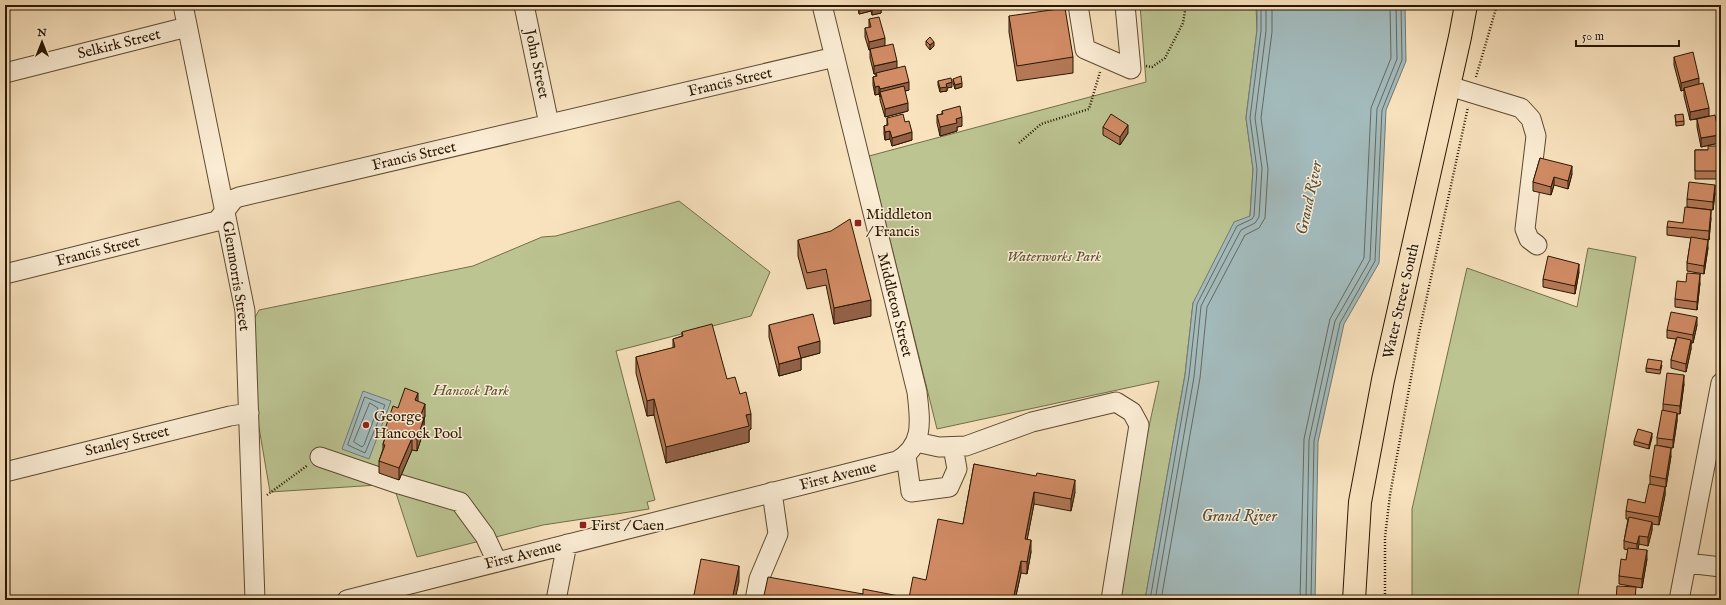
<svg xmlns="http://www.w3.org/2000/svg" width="1726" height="605" font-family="'IM FELL English',serif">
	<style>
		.green { fill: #bcc492; stroke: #726e49 }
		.water { fill: #a3bbbd; stroke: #727971 }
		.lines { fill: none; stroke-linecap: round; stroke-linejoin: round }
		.shore { stroke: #66695e; stroke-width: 1 }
		.minor-casing { stroke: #5d4a30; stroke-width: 21 }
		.major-casing { stroke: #291700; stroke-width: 24 }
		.path { stroke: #291700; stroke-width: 2.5; stroke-dasharray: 1 2; stroke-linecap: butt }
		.minor { stroke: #fbedd5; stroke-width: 19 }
		.major { stroke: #f9e3bf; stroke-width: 22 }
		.wall { fill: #b47857; stroke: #291700 }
		.shaded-wall { fill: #926147; stroke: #291700 }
		.building { fill: #d18b65; stroke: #291700 }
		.poi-dot { fill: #8f2418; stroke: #fbedd5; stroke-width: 1.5 }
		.labels { text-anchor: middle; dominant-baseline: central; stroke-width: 3; stroke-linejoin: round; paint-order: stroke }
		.street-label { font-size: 15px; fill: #291700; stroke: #fbedd5 }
		.poi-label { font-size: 15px; fill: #291700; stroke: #fbedd5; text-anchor: start }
		.park-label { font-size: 15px; font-style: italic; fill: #5c5433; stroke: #fbedd5 }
		.water-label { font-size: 16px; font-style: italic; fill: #545042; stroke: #fbedd5 }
	</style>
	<rect width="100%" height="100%" fill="#f9e3bf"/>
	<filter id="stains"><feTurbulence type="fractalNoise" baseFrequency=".005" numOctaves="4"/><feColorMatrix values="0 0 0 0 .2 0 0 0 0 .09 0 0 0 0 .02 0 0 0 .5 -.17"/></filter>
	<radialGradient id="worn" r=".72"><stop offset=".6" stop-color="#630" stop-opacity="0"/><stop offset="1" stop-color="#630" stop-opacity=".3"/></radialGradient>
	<path class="green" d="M1140,5H1256L1257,30L1246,118L1253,169L1250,216L1193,303L1185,375L1145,600H1115L1127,526L1159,381L937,429L869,156L1146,82Z
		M679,201L770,272L751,316L616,351L655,500L647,502L649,509L543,525L417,557L393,484L270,492L256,410L251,325L259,310L473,266L542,237L556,236Z
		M1588,248L1636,257L1577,600H1412V509L1467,268L1577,307Z"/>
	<path class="water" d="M1257,5H1405L1406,61L1386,110L1379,263L1344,324L1318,442L1315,600H1145L1185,375L1193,303L1234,222L1250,216L1253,169L1246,118L1257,30Z
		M363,391L391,401L369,459L342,449Z"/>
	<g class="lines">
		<path class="shore" d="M365,397L385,405L365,453L348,445Z
			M370,403L378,408L364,445L362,447L354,442Z
			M1150,600L1189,376L1197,304L1237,226L1252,219L1254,216L1257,169L1250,118L1261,31V5
			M1155,600L1194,377L1201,306L1241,230L1255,223L1259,217L1262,168L1255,118L1266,31V5
			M1161,600L1200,378L1207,307L1245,235L1259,228L1265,218L1268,169L1261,118L1272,32V5
			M1300,600L1304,439L1330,319L1364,258L1371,108L1391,58L1390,5
			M1306,600L1309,440L1335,321L1370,260L1377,109L1397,59L1396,5
			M1311,600L1314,441L1340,323L1375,261L1382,110L1402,60L1401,5"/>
		<defs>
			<path id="minor" d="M183,5L245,311L255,600
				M524,5L549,124
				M1078,5L1085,49L1131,69L1125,5
				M5,73L187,27
				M1449,86L1521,108L1531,119L1536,136L1525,229L1529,239L1537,245
				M5,274L217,221L234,199L239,197L835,57
				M916,442L939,447L966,446L1032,422L1116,402L1132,412L1139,425L1111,600
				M906,456L911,492L949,487L957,469L953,447
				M320,457L399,484L460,502L485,536L497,562
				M5,472L230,416L249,413
				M1687,563L1721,567
				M347,600L897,461C925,445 920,420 917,392L822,5
				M556,600L567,544
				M755,600L759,579L778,534L772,492
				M1679,600L1721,383"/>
			<path id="major" d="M1354,600L1360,502L1383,380L1460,37L1466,5"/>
		</defs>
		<use href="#minor" class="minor-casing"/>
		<use href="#major" class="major-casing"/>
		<path class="path" d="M1146,66L1152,67L1165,58L1183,23L1186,5
			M1476,77L1497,5
			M1019,143L1041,124L1089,109L1100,72
			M267,495L308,465
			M1385,600V537L1390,495L1419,333L1468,107"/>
		<use href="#minor" class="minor"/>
		<use href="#major" class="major"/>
	</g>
	<path class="wall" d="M858,5H881V13L872,15L871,11L859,14Z
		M1009,16L1073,57V73L1017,81L1009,32Z
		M869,19L909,90L905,91L908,111L885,117L880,100V97L879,94L875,95L873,85V77L876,76V74H874L870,58V50H869L865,37V28H869Z
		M926,41L934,46L930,50L926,45Z
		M1674,57L1699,84L1709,116L1719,143L1701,147L1697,127V119L1690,120L1684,96V90L1681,91L1674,65Z
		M953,79L962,87L955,89L953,83Z
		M938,81L952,87L947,88V91L940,92L938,85Z
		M942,111L962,126L957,127V131L940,136L937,123V115L942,114Z
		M1675,115L1684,121V125L1676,126Z
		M887,118L905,122L912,140L892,146L890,139L885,140L884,134V126L887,125Z
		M1103,127L1128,133L1120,145L1103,135Z
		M1720,146V179H1695V150H1708Z
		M1540,158L1572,174L1568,189L1554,185L1551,195L1533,191V182Z
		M1715,193L1713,210L1687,207V199Z
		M1711,218L1709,240L1703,239L1708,248L1704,274L1687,271V263L1691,238L1667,235V227L1683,223Z
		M798,240L871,316L834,324L826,285L807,289L798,256Z
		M1579,272L1575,294L1543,287V279Z
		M1686,282L1700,283L1697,310L1675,307V299Z
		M769,325L820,353L801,358V370L779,376L769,337Z
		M1697,325L1693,343H1691V349L1686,372L1671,368V360L1676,339L1667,338V330Z
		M682,332L727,379L740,394L751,429L749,430V442L666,463L654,415L647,416L636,373V357L673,348V339L682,336Z
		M1662,365L1660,374L1646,372V368Z
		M1684,384L1680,414H1677V421L1673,448L1660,446L1671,456L1666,487H1665V495L1659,525L1652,524V530L1648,546L1639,544L1638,549L1647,559L1642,588L1619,584V576L1626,560L1628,550L1624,549V541L1628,519H1626V511L1645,503L1650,484V476L1657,446V438L1663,411V404Z
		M418,401L425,416L424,418V430L417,451L412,450L399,480L379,473V461L383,449V444L385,438V429L398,408Z
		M1652,437L1649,449L1634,445V441Z
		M974,464L1075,492L1071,511L1034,504L1027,539L1031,552L1027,574L1021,573L1015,600H763L863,594L909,598L926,580L963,524Z"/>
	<path class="shaded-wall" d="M862,5H871V11L859,14V6Z
		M879,5H881V13L872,15V7Z
		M885,38V46L869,50V42Z
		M934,42V46L930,50V45Z
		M897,61V69L874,74V66Z
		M1699,78V86L1684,88V90L1681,91V83Z
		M909,82V90L882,97L880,92V97V89Z
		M952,82V87L947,88V91L940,92V88L946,84Z
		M962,83V87L955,89V85Z
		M879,86V94L875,95V87Z
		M908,103V111L885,117V109Z
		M1709,108V116L1690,120V112Z
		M962,117V126L957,127V131L940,136V127L956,119Z
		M1128,125V133L1120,145V137Z
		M890,131V139L885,140V132Z
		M912,132V140L892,146V138Z
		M1719,135V143L1701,147V138Z
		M1572,166V174L1568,189V181Z
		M1554,177V185L1551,195V187Z
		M1715,185V193L1713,210V202Z
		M1711,210V218L1709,240V231Z
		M1708,240V248L1704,274V266Z
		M1579,264V272L1575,294V286Z
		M1700,274V283L1697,310V302Z
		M871,300V316L834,324V308Z
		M1697,317V325L1693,343V335Z
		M1691,340V349L1686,372V364Z
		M820,341V353L798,359V347Z
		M801,358V370L779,376V364Z
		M1684,375V384L1680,414V406Z
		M418,393V405L415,400Z
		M654,399V415L647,416V401Z
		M425,404V416L420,429V417Z
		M1677,413V421L1673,448V440Z
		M751,414V429L749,430V442L666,463V447L746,415Z
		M424,418V430L417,451V439Z
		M1652,433V437L1649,449V445Z
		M412,438V450L399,480V468Z
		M1671,448V456L1666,487V479Z
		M1075,480V492L1071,511V499Z
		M1665,487V495L1659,525V517Z
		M1034,492V504L1025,551V539Z
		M1652,522V530L1648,546V537Z
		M1639,536V544L1637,552V544Z
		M1031,540V552L1027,574V562Z
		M1647,550V559L1642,588V579Z
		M1021,561V573L1015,600H1013Z
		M739,566V582L735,600H732Z"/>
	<path class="building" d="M872,5H879L872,7Z
		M1065,8L1073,57L1017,66L1009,16Z
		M879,17L885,38L869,42L865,28L871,27L869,19Z
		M930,37L934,42L930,45L926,41Z
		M893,44L897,61L874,66L870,49Z
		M1693,52L1699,78L1681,83L1674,57Z
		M905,66L909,82L880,89L879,86L875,87L873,77L877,76L876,73Z
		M961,76L962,83L955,85L953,79Z
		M951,78L952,82L946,84L947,87L940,88L938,81Z
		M1703,83L1709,108L1690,112L1684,88Z
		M904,86L908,103L885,109L880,92Z
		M960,106L962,117L956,119L957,123L940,127L937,115L943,114L942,111Z
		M903,114L905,122L909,121L912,132L892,138L890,131L885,132L884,126L888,125L887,118Z
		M1111,114L1128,125L1120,137L1103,127Z
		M1683,114L1684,121L1676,122L1675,115Z
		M1715,115L1719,135L1701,138L1697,119Z
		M1708,146H1720V171H1695V150H1708Z
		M1540,158L1572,166L1568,181L1554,177L1551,187L1533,182Z
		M1689,182L1715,185L1713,202L1687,199Z
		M1685,207L1711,210L1709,231L1667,227L1668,221L1683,223Z
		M850,219L871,300L834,308L826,269L807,273L798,240L831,231Z
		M1691,237L1708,240L1704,266L1687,263Z
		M1548,256L1579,264L1575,286L1543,279Z
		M1687,273L1700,274L1697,302L1675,299L1677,281L1686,282Z
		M1671,312L1697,317L1693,335L1667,330Z
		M813,314L820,341L798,347L801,358L779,364L769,325Z
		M712,324L727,379L735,377L740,394L746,392L751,414L746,415L749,426L666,447L654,399L647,401L636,357L675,347L673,339L683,336L682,332Z
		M1677,337L1691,340L1686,364L1671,360Z
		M1648,359L1662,361L1660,370L1646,368Z
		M1667,373L1684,375L1680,406L1663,404Z
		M405,388L418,393L415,400L425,404L420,417L424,418L417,439L412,438L399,468L379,461L385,445L383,444L388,430L385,429L393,406L398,408Z
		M1662,410L1677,413L1673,440L1657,438Z
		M1638,429L1652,433L1649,445L1634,441Z
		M1655,445L1671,448L1666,479L1650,476Z
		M974,464L1036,476L1037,473L1075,480L1071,499L1034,492L1025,539L1031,540L1027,562L1021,561L1013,600H763L768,577L863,594V589L909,598L913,577L926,580L938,519L963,524Z
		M1649,484L1665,487L1659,517L1626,511L1628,499L1645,503Z
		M1629,517L1652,522L1648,537L1639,536L1637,544L1624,541Z
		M1628,548L1647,550L1642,579L1619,576L1621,559L1626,560Z
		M701,559L739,566L732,600H693Z
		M1617,586L1636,587L1635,600H1616Z
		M1719,590L1721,591V600H1709L1710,597L1717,598Z"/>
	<g class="poi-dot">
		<rect x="854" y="219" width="8" height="8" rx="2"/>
		<circle cx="366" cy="425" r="4"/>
		<rect x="579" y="521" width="8" height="8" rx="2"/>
	</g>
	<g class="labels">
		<g class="street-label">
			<text transform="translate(119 44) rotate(-14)">Selkirk Street</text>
			<text transform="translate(537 64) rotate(78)">John Street</text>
			<text transform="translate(730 82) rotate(-13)">Francis Street</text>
			<text transform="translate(414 156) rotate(-13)">Francis Street</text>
			<text transform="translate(98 251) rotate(-14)">Francis Street</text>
			<text transform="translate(236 276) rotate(81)">Glenmorris Street</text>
			<text transform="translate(1401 301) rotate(-77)">Water Street South</text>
			<text transform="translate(895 305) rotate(76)">Middleton Street</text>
			<text transform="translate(127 441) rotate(-14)">Stanley Street</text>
			<text transform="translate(838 476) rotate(-14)">First Avenue</text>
			<text transform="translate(523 555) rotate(-14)">First Avenue</text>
		</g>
		<g class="poi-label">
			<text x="866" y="214">Middleton<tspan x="866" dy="17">/ Francis</tspan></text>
			<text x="374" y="416">George<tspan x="374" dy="17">Hancock Pool</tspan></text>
			<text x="591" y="525">First / Caen</text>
		</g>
		<g class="park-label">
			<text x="1054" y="256">Waterworks Park</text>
			<text x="471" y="390">Hancock Park</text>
		</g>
		<g class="water-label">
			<text transform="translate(1310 198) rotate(-78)">Grand River</text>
			<text x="1239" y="517">Grand River</text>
		</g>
	</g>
	<rect width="1726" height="605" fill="none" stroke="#f9e3bf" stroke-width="20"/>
	<rect x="6" y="6" width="1714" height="593" fill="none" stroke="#291700" stroke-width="2"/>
	<rect x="10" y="10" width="1706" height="585" fill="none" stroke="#291700"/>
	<g transform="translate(42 42)" stroke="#fbedd5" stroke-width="3" paint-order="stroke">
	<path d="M0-3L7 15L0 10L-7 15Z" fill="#291700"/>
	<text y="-6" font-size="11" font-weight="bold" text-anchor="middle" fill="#291700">N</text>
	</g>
	<path d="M1576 40v6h103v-6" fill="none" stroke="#291700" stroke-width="2"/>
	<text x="1582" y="40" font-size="12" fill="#291700" stroke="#fbedd5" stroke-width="3" paint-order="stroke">50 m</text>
	<rect width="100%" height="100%" filter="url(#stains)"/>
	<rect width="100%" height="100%" fill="url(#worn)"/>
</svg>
